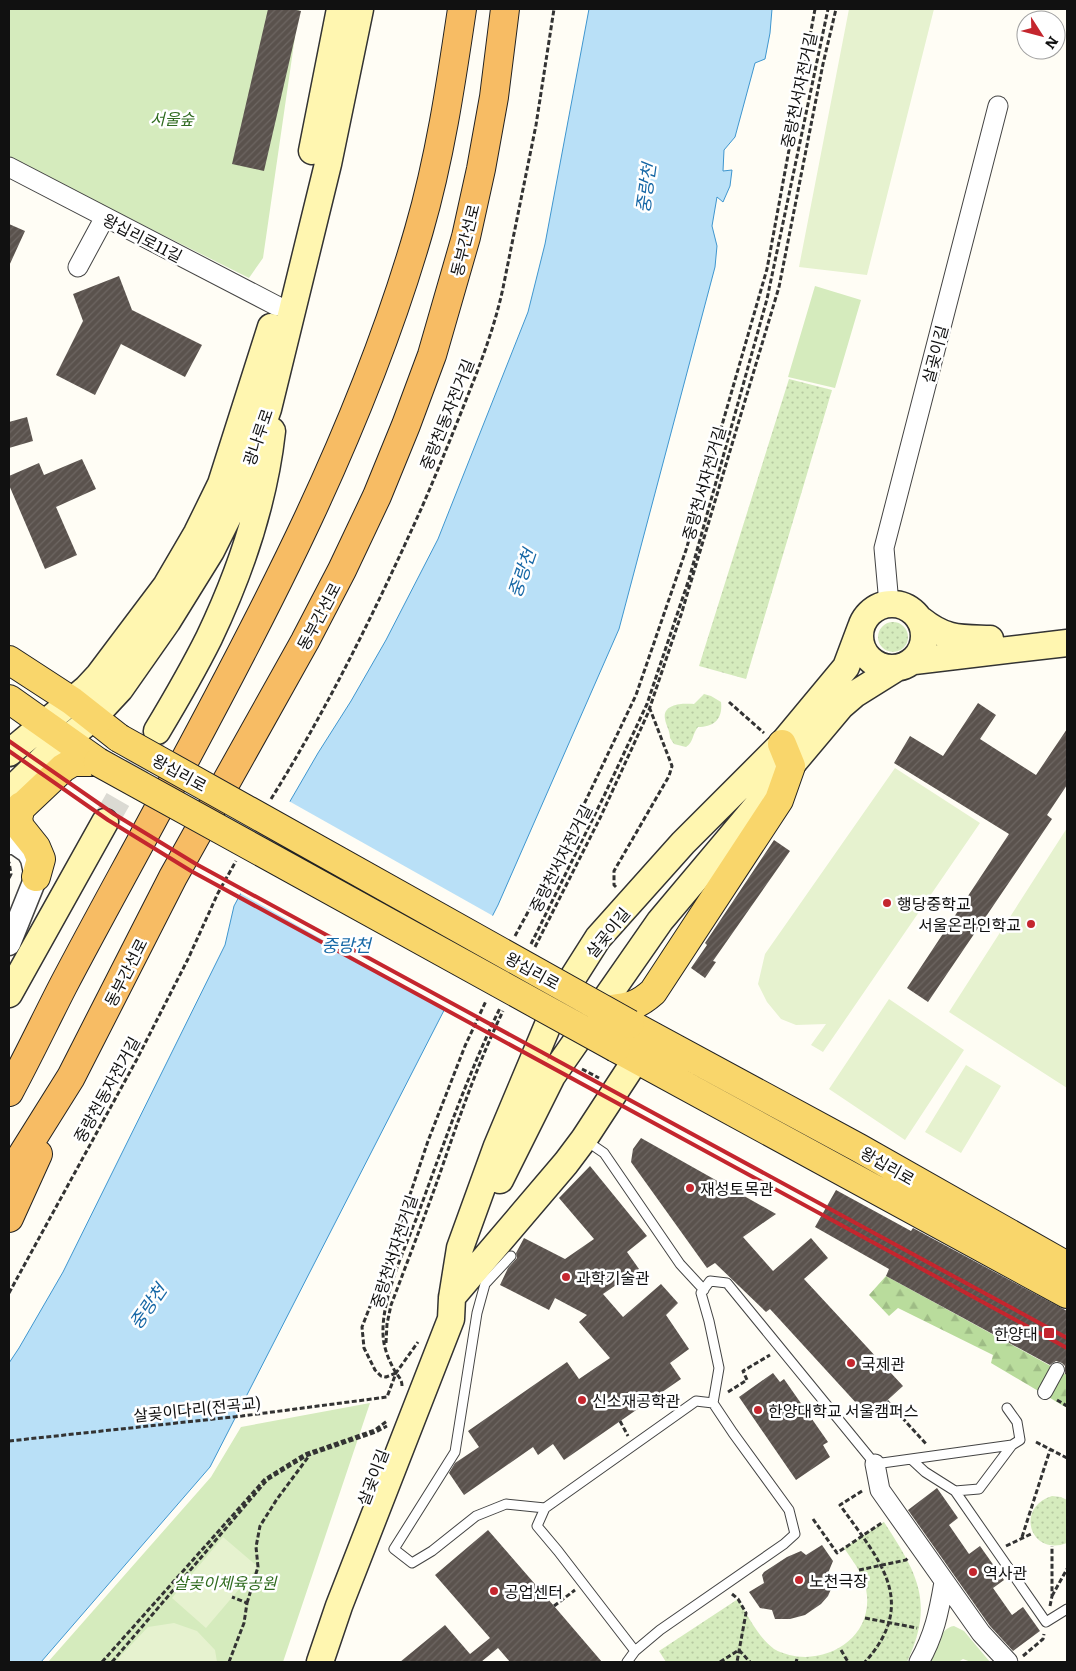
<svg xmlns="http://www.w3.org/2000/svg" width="1076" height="1671" font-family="Literata,'Noto Sans KR',serif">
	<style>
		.grass { fill: url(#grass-dots) }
		.forest { fill: url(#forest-firs) }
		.park { fill: #d5ebbd }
		.pitch { fill: #e6f2cf }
		.water { fill: #b9e0f7; stroke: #3f96cf }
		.pier { fill: #fffdf5 }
		.building { fill: url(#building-hatch) }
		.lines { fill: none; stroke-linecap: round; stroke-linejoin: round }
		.secondary-tunnel { stroke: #dbdad3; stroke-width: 26; stroke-dasharray: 26 13; stroke-linecap: butt }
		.service-casing { stroke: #444; stroke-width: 11 }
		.pedestrian-casing { stroke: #444; stroke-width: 16 }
		.minor-casing { stroke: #444; stroke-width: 21 }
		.tertiary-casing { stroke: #444; stroke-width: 25 }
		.secondary-casing { stroke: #333; stroke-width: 29 }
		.primary-casing { stroke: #222; stroke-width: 30 }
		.trunk-casing { stroke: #222; stroke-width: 30 }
		.path { stroke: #333; stroke-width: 3; stroke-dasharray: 5 2.5; stroke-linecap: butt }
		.service { stroke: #fff; stroke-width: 9 }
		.pedestrian { stroke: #fff; stroke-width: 14 }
		.minor { stroke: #fff; stroke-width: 19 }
		.tertiary { stroke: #fff; stroke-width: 22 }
		.secondary { stroke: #fff6b0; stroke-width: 26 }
		.primary { stroke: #f9d66b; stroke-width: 28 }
		.trunk { stroke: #f7bc64; stroke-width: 28 }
		.rail { stroke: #c4262e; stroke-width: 4 }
		.primary-bridge-casing { stroke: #222; stroke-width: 30; stroke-linecap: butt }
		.primary-bridge { stroke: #f9d66b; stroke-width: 28 }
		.poi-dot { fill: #c4262e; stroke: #fff; stroke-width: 2 }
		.labels { text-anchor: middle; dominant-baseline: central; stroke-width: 5; stroke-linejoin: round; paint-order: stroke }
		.street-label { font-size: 16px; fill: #111; stroke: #fff }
		.park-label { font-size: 16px; font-style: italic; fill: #2f6b1f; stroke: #fff }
		.poi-label { font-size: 16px; fill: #111; stroke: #fff; text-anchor: start }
		.water-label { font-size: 18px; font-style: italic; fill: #1768a6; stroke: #fff }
	</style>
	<defs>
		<pattern id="grass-dots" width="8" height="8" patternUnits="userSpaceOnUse" patternTransform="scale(1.25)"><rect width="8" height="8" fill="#d5ebbd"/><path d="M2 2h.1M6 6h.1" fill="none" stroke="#b6c8a1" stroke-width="1.8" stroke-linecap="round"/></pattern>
		<pattern id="forest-firs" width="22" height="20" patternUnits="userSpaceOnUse" patternTransform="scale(1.25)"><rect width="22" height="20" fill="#b9dc9c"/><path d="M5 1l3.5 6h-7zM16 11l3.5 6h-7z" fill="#9ebc85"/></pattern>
		<pattern id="building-hatch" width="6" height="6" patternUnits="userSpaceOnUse" patternTransform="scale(1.25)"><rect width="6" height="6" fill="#5a524d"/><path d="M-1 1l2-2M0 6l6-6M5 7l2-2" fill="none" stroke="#6d6662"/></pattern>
	</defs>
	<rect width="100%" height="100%" fill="#fffdf5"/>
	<path class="grass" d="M789,379L832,390L746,679L699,666Z
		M878 637a15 15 0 1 1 30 0a15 15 0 1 1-30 0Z
		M704,694L711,696L721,702C723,719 714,727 698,727C692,734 694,742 686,747L674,744L670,738C670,730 666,726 665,719C662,703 684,703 694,704Z
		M1052,1496L1061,1497L1067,1500V1543C1031,1557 1014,1508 1052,1496Z
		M884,1522C917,1573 935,1602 907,1662H666L659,1651L738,1599C748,1616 758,1637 774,1649C814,1671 871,1645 867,1596C866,1577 854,1563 844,1548Z"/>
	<path class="forest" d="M886,1276L1067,1375V1408L991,1363L993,1355L898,1308L889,1316L869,1295Z"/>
	<path class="park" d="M9,9H299L263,258L249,278L9,158Z
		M815,286L861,300L835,388L788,377Z
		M370,1403L283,1662H48L211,1477L241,1427Z
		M954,1626L964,1631L990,1662H971L963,1659L958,1662H931C936,1650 939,1628 954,1626Z"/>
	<path class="pitch" d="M849,9H934L867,275L799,267Z
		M895,768L980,823L823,1052L811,1045L826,1024L796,1025L781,1019L767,1002L758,984L765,954Z
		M1067,828V1088L949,1012Z
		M889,999L964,1050L905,1140L829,1089Z
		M966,1065L1001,1086L961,1153L925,1132Z
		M223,1537L258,1567L206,1628L172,1598Z
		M174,1623L197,1631L215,1650L217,1662H115L148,1627Z"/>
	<path class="water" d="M589,9H772L770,33L765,59L755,63L735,137L724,150L723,171L732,170L730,186L723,202L717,197L712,226L717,246L715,267L619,629L498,905L210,1467L41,1662H9V1363L19,1348L63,1272L225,945L234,906L289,803L318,753L351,701L386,640L438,539L528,312L545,244Z"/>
	<path class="pier" d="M287,800L495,917L447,1010L238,892Z"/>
	<path class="building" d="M268,9H292L301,11L264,171L232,164Z
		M9,224L25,231L9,266Z
		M119,276L132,310L202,345L185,377L121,344L95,395L56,375L83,321L73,294Z
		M27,417L33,441L9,448V422Z
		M82,459L96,489L56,507L77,555L45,569L9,485V476L39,463L44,475Z
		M978,703L996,715L980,739L1036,775L1067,729V785L1047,815L1052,819L928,1002L907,988L1009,834L894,763L910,736L943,756Z
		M774,840L790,851L713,961L716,962L705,978L691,968L707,945L705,943Z
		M641,1138L776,1214L743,1237L773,1271L811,1238L828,1258L804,1279L903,1386L869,1417L770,1309L766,1312L715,1263L707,1268L631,1162L633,1149Z
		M590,1166L647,1236L627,1252L639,1269L603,1294L623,1317L661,1284L678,1303L666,1315L689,1349L670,1363L681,1379L564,1460L553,1444L538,1455L533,1447L464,1495L449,1473L455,1463L479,1447L468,1431L567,1362L579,1379L610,1358L579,1322L587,1315L555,1298L549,1310L500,1285L508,1268L517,1258L516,1253L524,1238L565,1259L594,1239L559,1198Z
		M836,1190L911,1231L913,1228L1067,1311V1375L1065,1374V1366L1062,1363L1056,1361L1050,1365L886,1276L889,1269L815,1227Z
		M773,1373L780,1382L784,1379L828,1442L823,1445L830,1457L796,1480L739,1397Z
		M937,1488L958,1518L949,1525L969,1554L980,1546L1004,1580L993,1588L1012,1615L1023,1607L1040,1631L1013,1651L990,1626L908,1510Z
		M488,1530L554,1606L602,1662H510L498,1648L481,1662H400L445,1625L470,1654L490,1638L435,1575Z
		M822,1545L833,1561L828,1573L836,1578L828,1596L821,1604L805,1615L790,1619H775L772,1610L760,1608L749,1592L764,1583L762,1575L764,1572L787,1557L801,1551L806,1555Z"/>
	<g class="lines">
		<path class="secondary-tunnel" d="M105,822L156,733"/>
		<defs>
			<path id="service" d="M585,1140L604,1153L680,1264L704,1290
				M511,1256L485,1284L477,1313L455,1452L394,1549L412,1563L432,1551L476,1516L506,1504L545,1508
				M713,1403L719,1368L709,1321L701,1293L710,1281L727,1283L875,1464L1012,1445L1020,1440L1017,1422L1007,1408
				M911,1459L925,1472L955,1491L1046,1622L1067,1609
				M955,1491L979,1489L1012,1445
				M627,1662L635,1651L660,1630L784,1544L795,1534L789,1510L733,1433L713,1403L696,1401L545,1508L537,1526L558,1551L635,1651"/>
			<path id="pedestrian" d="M1045,1392L1057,1370"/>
			<path id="minor" d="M9,167L277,306
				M78,267L105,217
				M889,604L884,548L998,106
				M875,1464L880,1490L981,1633L1008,1662
				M919,1662C934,1636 939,1612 944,1582"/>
			<path id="tertiary" d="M9,843H15L28,852L32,859L36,877L9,944"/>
			<path id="secondary" d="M312,151L340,9
				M860 636a32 32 0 1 1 64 0a32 32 0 1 1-64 0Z
				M921,620C946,640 960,638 990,639
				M914,661L1067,643
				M157,731C175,701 193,670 209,638C240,573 264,503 272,431
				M9,753L86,689L99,675L166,586L197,533L221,484L271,327
				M9,792L48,754L93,718L120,689L167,622L211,551L235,503L268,409L328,164L360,9
				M9,994L105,822
				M500,1180L552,1076L660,921L841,706L855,694L895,669
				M452,1297L566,1163L584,1139L637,1058
				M320,1662L339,1606L451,1319L452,1298L460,1248L497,1146L558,1001L598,938L683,843L782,744L846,667L861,627"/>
			<path id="primary" d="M9,660L72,701L119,738
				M9,699L98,762
				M21,806L18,819L20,827L36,847L41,859L36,877
				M9,819L63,768L73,762H98
				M603,1010C627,1007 635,1008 653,992L779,800L791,766L782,744
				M630,1024L859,1148L1067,1266
				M616,1048L1067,1294"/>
			<path id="trunk" d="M9,1092C28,1057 45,1021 63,986C97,921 133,857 167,793C265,612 362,428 419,230C440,158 451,83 462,9
				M9,1176L71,1077L173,877L305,641L342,570L377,496L406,425L432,355L466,237L481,169L494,97L505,9
				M9,1218L38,1154"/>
		</defs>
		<use href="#service" class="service-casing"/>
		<use href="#pedestrian" class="pedestrian-casing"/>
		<use href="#minor" class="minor-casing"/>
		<use href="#tertiary" class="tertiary-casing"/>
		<use href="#secondary" class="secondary-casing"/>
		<use href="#primary" class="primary-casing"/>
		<use href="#trunk" class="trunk-casing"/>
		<path class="path" d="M729,702L764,733
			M271,799C329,706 377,607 422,507C438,470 453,433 468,395C482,360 495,325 503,288L536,125L554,9
			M9,878L11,874L9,862
			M616,887L614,885V871L669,776L672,766L650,709
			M515,936L566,842L636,695L686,550L767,269L815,9
			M531,944L604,796L647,704L689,579L767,299L828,9
			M535,947L601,816L648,713L681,615L779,287L823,64L836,9
			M582,1069L599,1078
			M9,1293L137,1059L188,959L218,893L236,861
			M386,1343L387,1324L391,1305C407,1263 423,1221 438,1179C458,1121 477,1065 503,1011
			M396,1373L386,1377L381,1376L375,1370L364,1348L362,1327L388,1260L428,1141L465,1046L486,1001
			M402,1386C402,1380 399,1377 396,1373C389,1361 383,1347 383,1333C382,1298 404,1250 417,1217C443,1146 467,1076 500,1008
			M728,1392L747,1380L743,1371L770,1355
			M1057,1400L1067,1406
			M887,1401L927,1445
			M620,1421L628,1436
			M9,1441L242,1416L387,1397L396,1373L418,1342
			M1036,1442L1067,1458
			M862,1491L840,1505C878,1559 920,1601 865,1662
			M813,1519L837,1553L883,1522
			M1022,1537L1050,1450
			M1006,1546L1033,1533
			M859,1570L906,1560L909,1557
			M732,1594L738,1599L746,1613L737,1662
			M1052,1596L1067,1569
			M247,1603L258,1567L256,1547L260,1526L277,1499L309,1456
			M554,1606L575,1590
			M1050,1606L1052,1596V1546
			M865,1618L917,1628
			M841,1650L848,1662
			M1023,1656L1043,1639L1044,1634
			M102,1662L265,1479L305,1454L375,1430L387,1421
			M112,1662L267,1480L306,1456L376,1432L387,1426
			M229,1662L244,1623L247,1603L232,1597
			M720,1662L739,1650L750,1662
			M796,1662L797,1659"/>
		<use href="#service" class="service"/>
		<use href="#pedestrian" class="pedestrian"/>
		<use href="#minor" class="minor"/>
		<use href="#tertiary" class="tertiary"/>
		<use href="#secondary" class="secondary"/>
		<use href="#primary" class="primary"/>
		<use href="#trunk" class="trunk"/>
		<path class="rail" d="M9,741L114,814L196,864L1067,1338
			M9,751L108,820L191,871L1067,1348"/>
		<defs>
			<path id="primary-bridge" d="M119,738L630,1024
				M98,762L616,1048"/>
		</defs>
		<use href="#primary-bridge" class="primary-bridge-casing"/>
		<use href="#primary-bridge" class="primary-bridge"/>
	</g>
	<g class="poi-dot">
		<circle cx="887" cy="903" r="5"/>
		<circle cx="1031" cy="924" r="5"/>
		<circle cx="690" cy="1188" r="5"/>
		<circle cx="566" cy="1277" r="5"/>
		<rect x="1043" y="1327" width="12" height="12" rx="2.5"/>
		<circle cx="851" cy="1363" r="5"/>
		<circle cx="582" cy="1400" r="5"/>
		<circle cx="758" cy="1410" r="5"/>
		<circle cx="973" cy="1572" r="5"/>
		<circle cx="799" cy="1580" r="5"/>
		<circle cx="494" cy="1591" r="5"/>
	</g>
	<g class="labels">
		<g class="street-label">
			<text transform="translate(798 90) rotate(-78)">중랑천서자전거길</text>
			<text transform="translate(143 237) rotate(27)">왕십리로11길</text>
			<text transform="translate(464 240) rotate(-76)">동부간선로</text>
			<text transform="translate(934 354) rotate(-75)">살곶이길</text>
			<text transform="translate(446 414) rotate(-68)">중랑천동자전거길</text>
			<text transform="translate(257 437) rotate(-71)">광나루로</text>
			<text transform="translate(703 483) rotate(-74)">중랑천서자전거길</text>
			<text transform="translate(318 616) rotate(-62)">동부간선로</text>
			<text transform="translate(180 772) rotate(29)">왕십리로</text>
			<text transform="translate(560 858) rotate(-63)">중랑천서자전거길</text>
			<text transform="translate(607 932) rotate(-51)">살곶이길</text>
			<text transform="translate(533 970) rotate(29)">왕십리로</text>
			<text transform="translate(125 972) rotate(-63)">동부간선로</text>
			<text transform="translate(106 1089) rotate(-61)">중랑천동자전거길</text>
			<text transform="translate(888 1165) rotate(30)">왕십리로</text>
			<text transform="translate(393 1251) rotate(-72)">중랑천서자전거길</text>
			<text transform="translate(197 1408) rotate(-6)">살곶이다리(전곡교)</text>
			<text transform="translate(372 1477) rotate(-69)">살곶이길</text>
		</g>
		<g class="park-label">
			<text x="172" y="118">서울숲</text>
			<text x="225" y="1582">살곶이체육공원</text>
		</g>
		<g class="poi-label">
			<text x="897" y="903">행당중학교</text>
			<text x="1021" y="924" text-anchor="end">서울온라인학교</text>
			<text x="700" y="1188">재성토목관</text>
			<text x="576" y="1277">과학기술관</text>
			<text x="1038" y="1333" text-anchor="end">한양대</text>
			<text x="861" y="1363">국제관</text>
			<text x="592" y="1400">신소재공학관</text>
			<text x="768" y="1410">한양대학교 서울캠퍼스</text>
			<text x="983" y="1572">역사관</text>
			<text x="809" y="1580">노천극장</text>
			<text x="504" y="1591">공업센터</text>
		</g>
		<g class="water-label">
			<text transform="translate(645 188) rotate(-82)">중랑천</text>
			<text transform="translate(521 573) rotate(-71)">중랑천</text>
			<text x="346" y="944">중랑천</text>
			<text transform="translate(147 1306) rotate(-55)">중랑천</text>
		</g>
	</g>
	<rect width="1076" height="1671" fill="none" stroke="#111111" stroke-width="20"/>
	<g transform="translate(1041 35) rotate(126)"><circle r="24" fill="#ffffff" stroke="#a0a0a0"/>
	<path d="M0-4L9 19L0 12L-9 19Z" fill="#c4262e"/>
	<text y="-8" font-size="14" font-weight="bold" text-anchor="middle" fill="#111111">N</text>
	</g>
</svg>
